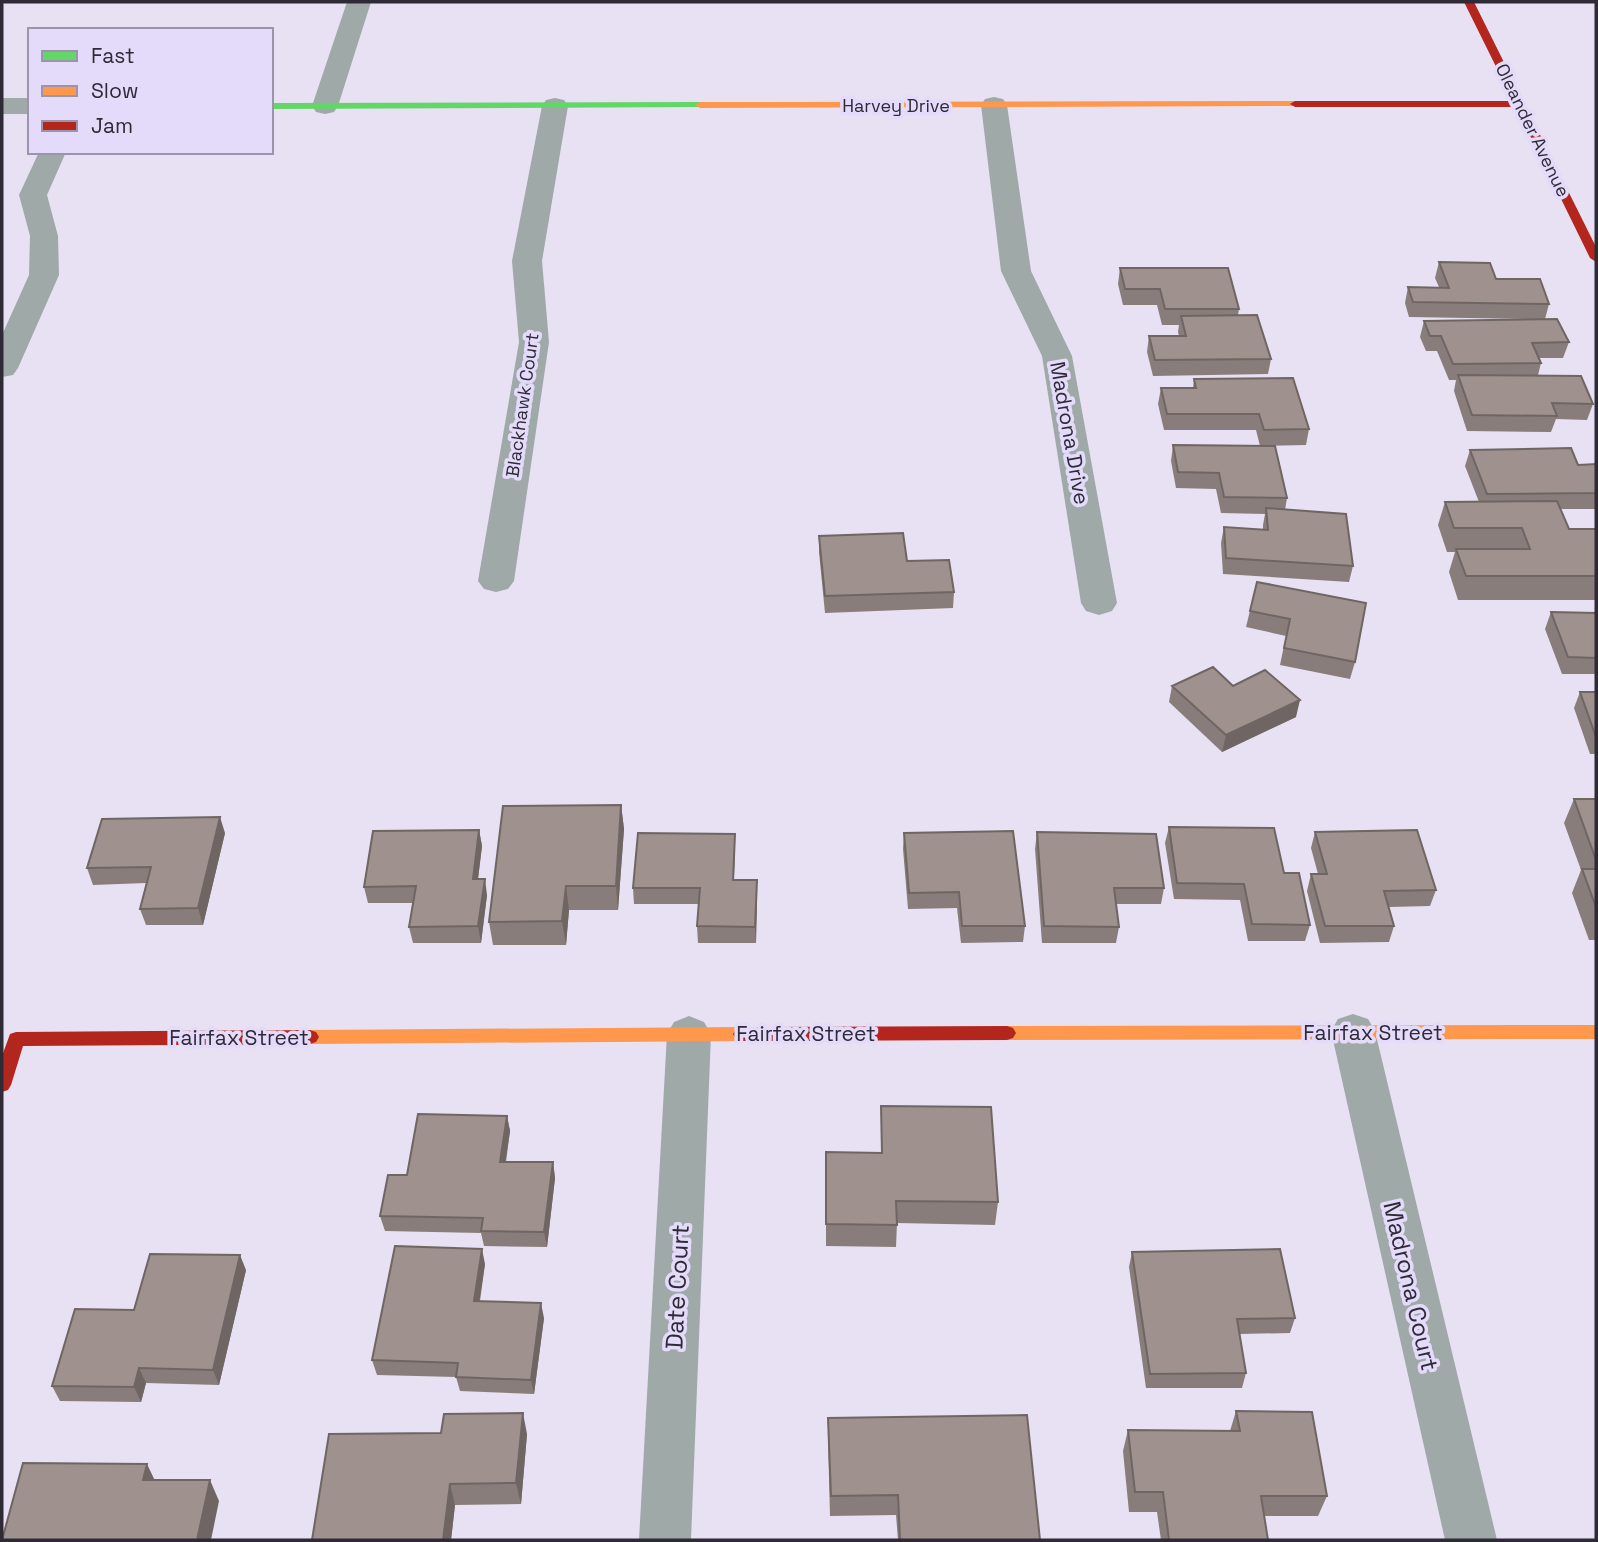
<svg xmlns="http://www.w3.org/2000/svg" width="1598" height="1542" font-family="'Space Grotesk',sans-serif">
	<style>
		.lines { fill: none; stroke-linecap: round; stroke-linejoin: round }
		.street { fill: #9ea9a8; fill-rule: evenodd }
		.fast { fill: #63d668; fill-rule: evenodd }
		.slow { fill: #ff974d; fill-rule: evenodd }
		.jam { fill: #b3261e; fill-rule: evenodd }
		.wall { fill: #887d7a }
		.shaded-wall { fill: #6f6663 }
		.building { fill: #9e918e; stroke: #6f6663; stroke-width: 2 }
		.labels { text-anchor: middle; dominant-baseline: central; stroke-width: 7; stroke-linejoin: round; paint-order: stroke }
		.far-street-label { font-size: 18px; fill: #2e2a36; stroke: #e4dafa }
		.street-label { font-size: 21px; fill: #2e2a36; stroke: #e4dafa }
		.near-street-label { font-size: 24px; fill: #2e2a36; stroke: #e4dafa }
	</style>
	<rect width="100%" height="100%" fill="#e7e1f3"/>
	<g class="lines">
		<path class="street" d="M347,2H371L338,106L334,112L325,114L316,112L312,106Z
			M994,97L1003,99L1007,105L1031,271L1072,356L1117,603L1112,611L1099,615L1086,611L1081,603L1042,356L1001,271L981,105L985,99Z
			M2,98H30V114H2Z
			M555,98L564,100L568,106L542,261L549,342L514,581L508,589L496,592L484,589L478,581L519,342L512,261L542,106L546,100Z
			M39,152H66L47,195L58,236L59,275L18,368L13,375L2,377V335L29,275L30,236L19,195Z
			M1353,1014L1368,1019L1375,1031L1497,1540H1445L1331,1031L1338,1019Z
			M689,1016L704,1022L711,1034L691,1540H639L667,1034L674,1022Z"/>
		<path class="fast" d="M700,102L705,105L704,107L271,109V103Z"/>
		<path class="slow" d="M1295,101L1299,102V106L700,108L695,105L700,102Z
			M1596,1025V1039L1007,1040L1001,1038L998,1033L1001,1028L1007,1026Z
			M742,1027L748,1029L751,1034L748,1039L742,1041L310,1044L304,1042L301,1037L304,1032L310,1030Z"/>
		<path class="jam" d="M1464,2H1474L1596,247V262L1590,258L1516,107H1295L1290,104L1295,101H1513Z
			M1007,1026L1013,1028L1016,1033L1013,1038L1007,1040L742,1041L736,1039L733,1034L736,1029L742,1027Z
			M310,1030L316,1032L319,1037L316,1042L310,1044L23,1046L11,1085L8,1090L2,1092V1056L10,1034L16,1032Z"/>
	</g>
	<path class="wall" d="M1439,262L1496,279L1549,304L1545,319L1569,342L1563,358H1539L1541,363L1538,375L1593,404L1587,420L1556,419L1551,432L1467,431L1454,391L1456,380H1449L1437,351H1426L1420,337L1424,321L1528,319L1409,317L1405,303L1408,287H1439L1435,278Z
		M1120,268L1239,309L1238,315L1271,359L1268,374L1153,376L1147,352L1149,336H1179L1178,332L1179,325H1162L1157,305H1123L1118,284Z
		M1194,379L1309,429L1306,445L1260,446L1256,430H1164L1158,404L1161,388H1193Z
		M1173,445L1287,498L1285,510L1353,566L1349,582L1223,574L1221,543L1224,527L1263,530V525L1265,514L1221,513L1216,489L1176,488L1171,461Z
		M1470,450L1578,465L1596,464V509H1560L1569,529H1596V600H1458L1449,572L1455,552H1447L1438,525L1445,502H1479L1465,466Z
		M819,536L907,561L954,592L953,608L825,613L819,552Z
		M1257,582L1355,662L1350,679L1280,665L1286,636L1246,627Z
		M1551,612L1596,613V674H1562L1545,629Z
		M1172,686H1233L1296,717L1222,752L1169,702Z
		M1580,692H1596V754H1590L1574,708Z
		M1574,799H1596V940H1589L1572,893L1581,870L1564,823Z
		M621,805L624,829L618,910H569L566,945H493L489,922Z
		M1169,827L1284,873L1310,925L1305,941H1248L1240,900L1174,899L1165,843Z
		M479,830L482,846L478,879L487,895L481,943H413L409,927L413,903H368L364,887Z
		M1037,832L1164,888L1161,904H1116L1119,927L1116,943H1042L1035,849Z
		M1315,832L1436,890L1430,906L1389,907L1394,926L1389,942L1320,943L1307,891L1311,874H1318L1311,848Z
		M225,833L203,925H146L140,909L146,883L93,885L87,868Z
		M904,833L1025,926L1023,942L961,943L957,908L908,909L903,849Z
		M735,834L734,880H757L756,943H698L697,926L699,904H634L633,888Z
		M881,1106L998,1202L995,1225L897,1223L896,1247L826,1246V1152L881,1153Z
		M507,1116L510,1131L506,1162H553L555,1178L547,1247L484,1246L481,1233L385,1231L380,1216L407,1175Z
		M1132,1252L1295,1318L1290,1333L1239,1334L1246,1373L1242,1388H1146L1129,1267Z
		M485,1264L480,1301L544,1318L534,1394L460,1391L456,1377L377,1375L372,1360Z
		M246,1270L219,1385L146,1383L141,1402L60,1401L52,1386L134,1310Z
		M1236,1411L1327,1496L1318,1516H1264L1268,1540H1161L1157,1512H1129L1123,1451L1128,1430L1230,1431Z
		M828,1418L1040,1540H898L896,1515L830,1516L828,1439Z
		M527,1434L521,1504L455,1505L451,1540H312Z"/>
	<path class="shaded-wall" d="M1300,700L1296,717L1222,752L1226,735Z
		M621,805L624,829L618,910L616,886Z
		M220,817L225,833L203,925L198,908Z
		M479,830L482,846L476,895L473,879Z
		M735,834V850L733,896V880Z
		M485,879L487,895L481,943L478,926Z
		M757,880V896L756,943L755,927Z
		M566,886L569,910L566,945L562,921Z
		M507,1116L510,1131L503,1177L500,1162Z
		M553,1162L555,1178L547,1247L544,1232Z
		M482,1249L485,1264L477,1316L474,1301Z
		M240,1255L246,1270L219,1385L213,1370Z
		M541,1303L544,1318L534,1394L531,1380Z
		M139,1368L146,1383L141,1402L134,1387Z
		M523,1413L527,1434L521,1504L516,1483Z
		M147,1464L157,1485L143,1480Z
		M210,1480L219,1501L211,1540H197Z
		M450,1484L455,1505L451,1540H443Z"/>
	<path class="building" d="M1439,262L1490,263L1496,279H1540L1549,304L1413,302L1408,287L1449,288Z
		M1120,268H1228L1239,309H1165L1160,289H1125Z
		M1257,315L1271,359L1155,360L1149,336H1186L1181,316Z
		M1557,319L1569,342L1532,343L1541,363L1453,364L1441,336H1430L1424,321Z
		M1458,375L1581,376L1593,404L1552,403L1557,416L1472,415Z
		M1293,378L1309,429L1264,430L1259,414H1167L1161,388H1196L1194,379Z
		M1173,445L1275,446L1287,498L1224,497L1219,473L1178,472Z
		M1571,448L1578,465L1596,464V493L1487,494L1470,450Z
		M1557,501L1569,529H1596V576H1466L1456,549H1530L1522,528H1454L1445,502Z
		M1266,508L1346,514L1353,566L1226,558L1224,527L1268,530Z
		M903,533L907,561L949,560L954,592L825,596L819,536Z
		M1257,582L1366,603L1355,662L1284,648L1290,619L1250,611Z
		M1551,612L1596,613V658L1568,657Z
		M1213,667L1233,686L1265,670L1300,700L1226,735L1172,686Z
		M1580,692H1596V737Z
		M1574,799H1596V860Z
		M621,805L616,886H566L562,921L489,922L503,806Z
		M220,817L198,908L140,909L151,867L87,868L102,819Z
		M1169,827L1274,828L1284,873H1299L1310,925L1252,924L1244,884L1177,883Z
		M479,830L473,879H485L478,926L409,927L416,886L364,887L373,831Z
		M1417,830L1436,890L1384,891L1394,926H1325L1311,874H1327L1315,832Z
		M1013,831L1025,926H962L959,892L909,893L904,833Z
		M1037,832L1156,834L1164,888H1114L1119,927L1044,926Z
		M638,833L735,834L733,880H757L755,927L697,926L700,888H633Z
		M1582,869H1596V907Z
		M881,1106L991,1107L998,1202L896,1201L897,1225L826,1224V1152L882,1153Z
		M418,1114L507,1116L500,1162H553L544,1232L481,1231L483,1218L380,1216L388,1175H407Z
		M395,1246L482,1249L474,1301L541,1303L531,1380L456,1377L458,1363L372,1360Z
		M1280,1249L1295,1318L1237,1319L1246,1373L1150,1374L1132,1252Z
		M150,1254L240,1255L213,1370L139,1368L134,1387L52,1386L75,1309L134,1310Z
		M1236,1411L1312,1412L1327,1496H1261L1268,1540H1169L1163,1492H1135L1128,1430L1240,1431Z
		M523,1413L516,1483L450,1484L443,1540H312L329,1434L441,1433L444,1414Z
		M1027,1415L1040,1540H900L898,1495L831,1496L828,1418Z
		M23,1463L147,1464L143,1480H210L197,1540H2Z"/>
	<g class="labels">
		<g class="far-street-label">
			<text x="896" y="105">Harvey Drive</text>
			<text transform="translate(1533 130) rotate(64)">Oleander Avenue</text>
			<text transform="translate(522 405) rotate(-82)">Blackhawk Court</text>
		</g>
		<g class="street-label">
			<text transform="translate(1070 433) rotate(80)">Madrona Drive</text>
			<text x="1373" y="1032">Fairfax Street</text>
			<text x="806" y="1033">Fairfax Street</text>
			<text x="239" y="1037">Fairfax Street</text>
		</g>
		<g class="near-street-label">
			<text transform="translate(1411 1286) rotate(77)">Madrona Court</text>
			<text transform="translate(677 1287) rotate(-87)">Date Court</text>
		</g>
	</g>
	<rect width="1598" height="1542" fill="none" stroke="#2e2a36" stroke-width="7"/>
	<rect x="28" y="28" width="245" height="126" fill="#e4dafa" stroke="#9b94ac" stroke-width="2"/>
	<rect x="42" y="51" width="35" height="10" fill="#63d668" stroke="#9b94ac" stroke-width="2"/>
	<text x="91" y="63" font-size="21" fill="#2e2a36">Fast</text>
	<rect x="42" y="86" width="35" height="10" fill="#ff974d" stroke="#9b94ac" stroke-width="2"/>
	<text x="91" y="98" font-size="21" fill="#2e2a36">Slow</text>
	<rect x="42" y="121" width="35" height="10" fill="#b3261e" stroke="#9b94ac" stroke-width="2"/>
	<text x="91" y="133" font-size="21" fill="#2e2a36">Jam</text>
</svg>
